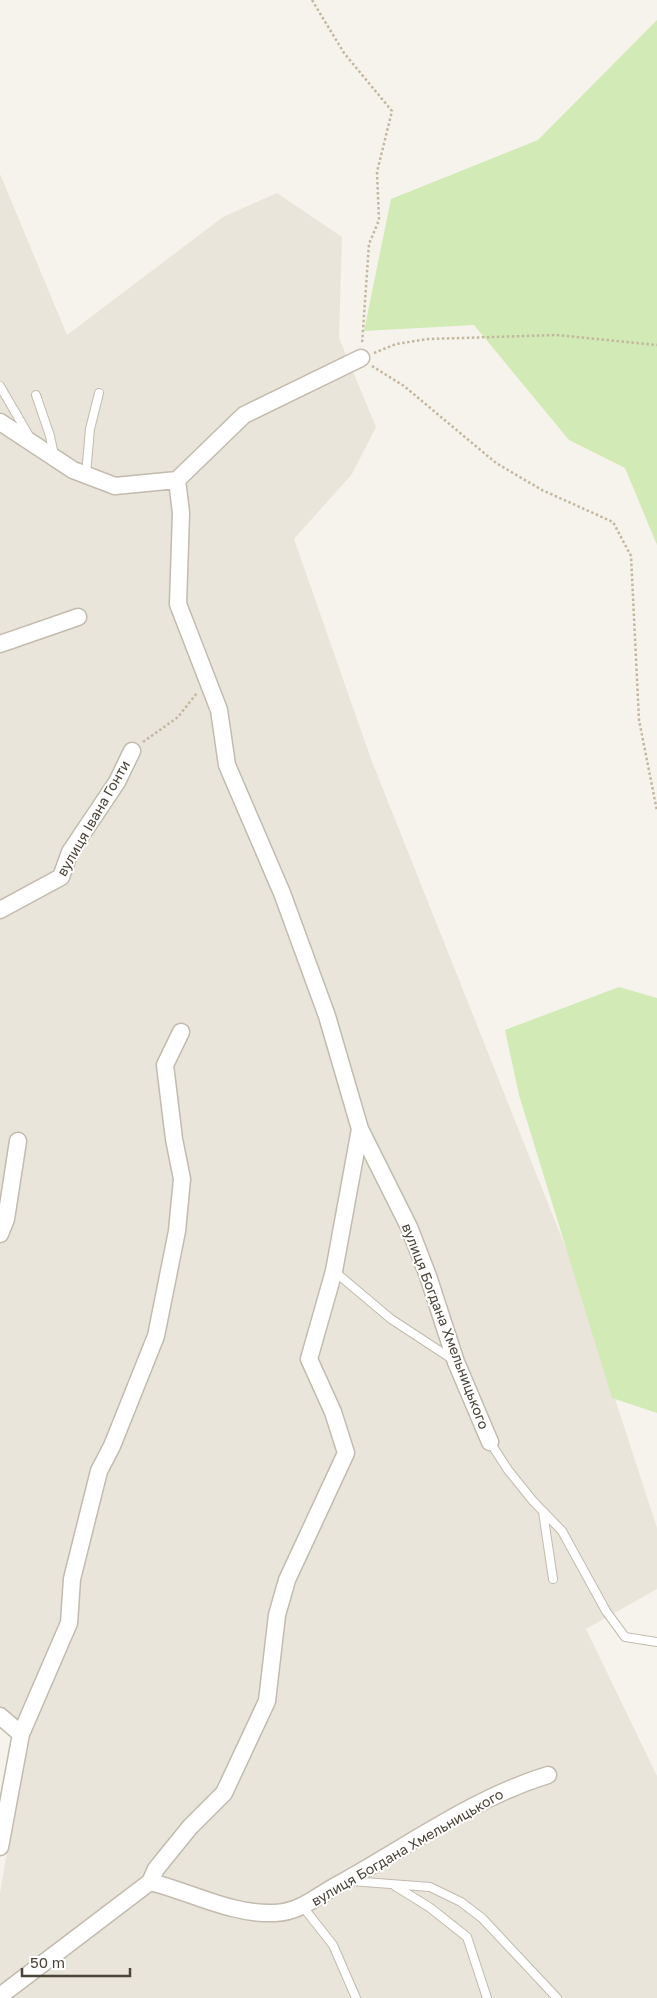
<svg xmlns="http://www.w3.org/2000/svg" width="657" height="1998" font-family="'Golos Text',sans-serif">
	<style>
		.residential { fill: #eae5da }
		.green { fill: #d2eab5 }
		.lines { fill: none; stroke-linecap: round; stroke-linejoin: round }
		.service-casing { stroke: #c2bbae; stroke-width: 10 }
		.minor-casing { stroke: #c2bbae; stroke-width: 19 }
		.path { stroke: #c4b79f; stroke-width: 2.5; stroke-dasharray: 2.5 2.5; stroke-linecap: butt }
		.service { stroke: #fff; stroke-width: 8 }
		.minor { stroke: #fff; stroke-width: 16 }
		.labels { text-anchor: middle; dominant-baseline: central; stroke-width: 4; stroke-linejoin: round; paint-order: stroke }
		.street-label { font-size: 14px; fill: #4b4439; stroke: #fff }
	</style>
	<rect width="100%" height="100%" fill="#f6f3ec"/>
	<path class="residential" d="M0,174L67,335L223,217L277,193L342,237L339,338L376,427L352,474L294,539L371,759L567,1251L657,1528V1589L586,1629L657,1776V1998H0V1893L25,1747L0,1726Z"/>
	<path class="green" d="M657,20V545L625,468L569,440L474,325L364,331L391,199L538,140Z
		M619,987L657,998V1413L612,1398L519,1095L505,1030Z"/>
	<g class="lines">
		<defs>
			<path id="service" d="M0,386L29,436
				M36,395L50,436L54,455
				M86,474L90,429L99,393
				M334,1271L391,1319L452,1359
				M490,1442L508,1470L533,1501L562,1531L606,1611L625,1637L657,1642
				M543,1512L553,1579
				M351,1881L430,1887L461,1902L482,1918L557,1998
				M395,1886L429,1907L467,1937L487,1998
				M303,1907L333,1945L356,1998"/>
			<path id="minor" d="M361,358L244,415L177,480L181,513L178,604L219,710L227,765L282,893L327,1016L360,1129L409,1227L428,1276L456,1362L490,1442
				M0,422L73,470L115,486L177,480
				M0,644L78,617
				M0,910L61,877L70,852L117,782L132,751
				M0,1234L6,1219L18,1141
				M0,1716L21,1734
				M0,1847L21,1734L69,1623L72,1579L99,1471L112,1446L156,1336L177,1231L182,1179L174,1139L165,1065L181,1032
				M150,1882C191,1892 232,1915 275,1913C301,1912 318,1895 339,1884C408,1846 473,1798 548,1775
				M0,1996L150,1882L156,1869L190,1827L224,1793L267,1701L277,1615L287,1580L346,1453L333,1412L309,1359L334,1271L360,1129"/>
		</defs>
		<use href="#service" class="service-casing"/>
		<use href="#minor" class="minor-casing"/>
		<path class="path" d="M312,0L344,53L392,111L377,172L379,220L369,244L362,344
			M374,353L396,344L428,339L494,337L556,335L657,345
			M372,366L404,386L496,463L542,490L613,522L631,556L639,720L657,811
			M143,742L178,717L197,693"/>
		<use href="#service" class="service"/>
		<use href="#minor" class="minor"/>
	</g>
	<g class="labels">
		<g class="street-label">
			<text transform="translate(93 818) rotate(-60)">вулиця Івана Гонти</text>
			<text transform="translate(446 1326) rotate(69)">вулиця Богдана Хмельницького</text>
			<text transform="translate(407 1847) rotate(-30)">вулиця Богдана Хмельницького</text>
		</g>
	</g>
	<path d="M22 1968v8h108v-8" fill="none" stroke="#4b4439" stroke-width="2.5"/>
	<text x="30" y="1968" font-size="15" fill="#4b4439" stroke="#ffffff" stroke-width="4" paint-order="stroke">50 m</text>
</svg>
